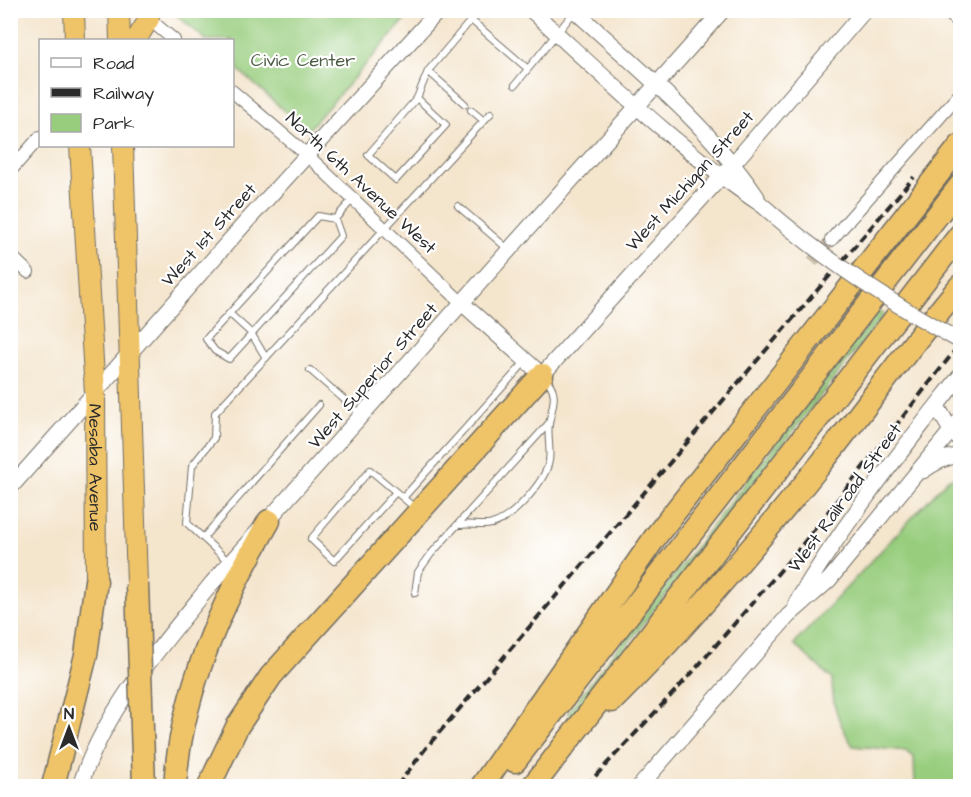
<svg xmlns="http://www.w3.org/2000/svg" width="971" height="797" font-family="'Architects Daughter',sans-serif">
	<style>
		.green { fill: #98cd7e; stroke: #627c54; stroke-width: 1.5 }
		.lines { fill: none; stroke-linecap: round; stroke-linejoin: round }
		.minor-tunnel { stroke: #ccc0ad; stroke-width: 12; stroke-dasharray: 12 6; stroke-linecap: butt }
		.service-casing { stroke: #716c64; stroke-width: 8 }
		.minor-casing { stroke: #716c64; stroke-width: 14 }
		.tertiary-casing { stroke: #716c64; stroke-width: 17 }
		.trunk-casing { stroke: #716c64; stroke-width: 22 }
		.motorway-casing { stroke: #716c64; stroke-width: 25 }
		.service { stroke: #fff; stroke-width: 6 }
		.minor { stroke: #fff; stroke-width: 12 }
		.tertiary { stroke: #fff; stroke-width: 15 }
		.trunk { stroke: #efc469; stroke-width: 20 }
		.motorway { stroke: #efc469; stroke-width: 22 }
		.rail { stroke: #2b2b2b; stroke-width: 4; stroke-dasharray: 9 4.5; stroke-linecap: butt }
		.tertiary-bridge-casing { stroke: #716c64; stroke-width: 17; stroke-linecap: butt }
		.motorway-bridge-casing { stroke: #716c64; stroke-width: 25; stroke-linecap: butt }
		.tertiary-bridge { stroke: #fff; stroke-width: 15 }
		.motorway-bridge { stroke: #efc469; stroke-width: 22 }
		.labels { text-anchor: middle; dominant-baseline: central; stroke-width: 4.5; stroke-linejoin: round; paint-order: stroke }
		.park-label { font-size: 18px; fill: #4c5c44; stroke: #fff }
		.street-label { font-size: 18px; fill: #2b2b2b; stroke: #fff }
	</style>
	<rect width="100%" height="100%" fill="#fff"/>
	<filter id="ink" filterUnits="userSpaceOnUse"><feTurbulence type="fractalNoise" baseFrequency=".0167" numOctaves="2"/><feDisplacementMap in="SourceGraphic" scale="12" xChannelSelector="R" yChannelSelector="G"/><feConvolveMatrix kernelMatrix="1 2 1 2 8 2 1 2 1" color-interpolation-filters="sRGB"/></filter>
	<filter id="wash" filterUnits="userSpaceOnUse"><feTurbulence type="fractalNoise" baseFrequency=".008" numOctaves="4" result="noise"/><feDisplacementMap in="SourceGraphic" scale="24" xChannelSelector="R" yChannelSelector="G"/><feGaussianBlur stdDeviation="1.35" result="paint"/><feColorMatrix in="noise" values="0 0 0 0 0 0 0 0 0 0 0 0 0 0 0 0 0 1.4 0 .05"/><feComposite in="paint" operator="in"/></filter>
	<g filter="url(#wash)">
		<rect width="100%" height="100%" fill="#f4e5cd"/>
		<path class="green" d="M172,11H413L307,131L233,65L232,40H206Z
			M879,311L884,314L572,716L567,713Z
			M960,477V786H915L914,757L906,751L853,746C839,724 832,706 832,679L794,644L949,478Z"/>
	</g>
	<g filter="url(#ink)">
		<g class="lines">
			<path class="minor-tunnel" d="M812,262L831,240"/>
			<defs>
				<path id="service" d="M515,85L575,11
					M417,98L446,125L396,180L368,155L417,98L428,71
					M465,104L428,71L471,20L528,69
					M471,110L484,121
					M458,206L508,249
					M318,216L335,219L341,236L229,359L215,351L206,339Z
					M335,219L353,199
					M10,279L21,267
					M230,314L251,333L266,358
					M310,370L362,415
					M396,492L334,561L311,539L370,470L415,508
					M403,498L525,362
					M460,525C470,523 482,527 492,524C512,519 545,482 549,461C551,449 547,436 549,424C552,405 560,393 545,378
					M203,538L319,405
					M230,563L187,523L192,466L214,438L215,413L491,113
					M415,593L418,572L431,554L549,423"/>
				<path id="minor" d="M149,19L174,40
					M232,91L307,155L462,303
					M10,171L40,137
					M831,240L960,94
					M10,255L28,272"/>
				<path id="tertiary" d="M531,10C606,78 678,149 762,205
					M574,10C639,69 708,125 757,197
					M948,10L960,22
					M462,303L542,375L738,158L865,10
					M937,406L951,431L960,439
					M923,471C934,463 946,456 960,456
					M10,488L246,222L439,10
					M796,603C844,522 903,449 960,376
					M80,786C104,710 162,645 212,583L723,10
					M640,786L788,616L829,580L960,420"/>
				<g id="trunk">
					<path d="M74,10L75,40"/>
					<path d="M119,10L120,40"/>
					<path d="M136,40L149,19"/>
					<path id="s1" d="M80,146L95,393L96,581"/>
					<path d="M123,146L137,584"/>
				</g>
				<path id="motorway" d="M612,701C686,627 754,547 820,465C867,406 911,344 960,286
					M515,761L960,186
					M53,786L86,655L96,581
					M175,786C181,691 222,603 269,521
					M209,786L237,727L271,676L542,375
					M482,786L656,536L960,146
					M533,786L960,235"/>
			</defs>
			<use href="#service" class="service-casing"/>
			<use href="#minor" class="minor-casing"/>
			<use href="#tertiary" class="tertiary-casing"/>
			<use href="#trunk" class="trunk-casing"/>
			<use href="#motorway" class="motorway-casing"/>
			<use href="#service" class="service"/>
			<use href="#minor" class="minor"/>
			<use href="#tertiary" class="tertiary"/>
			<use href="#trunk" class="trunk"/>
			<use href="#motorway" class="motorway"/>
			<path class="rail" d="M397,786L426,748L914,177
				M586,786L691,674L798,550L960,344"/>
			<defs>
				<path id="tertiary-bridge" d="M762,205C823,259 889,302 960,341"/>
				<path id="motorway-bridge" d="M137,584L144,786"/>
			</defs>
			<use href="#tertiary-bridge" class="tertiary-bridge-casing"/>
			<use href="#motorway-bridge" class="motorway-bridge-casing"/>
			<use href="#tertiary-bridge" class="tertiary-bridge"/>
			<use href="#motorway-bridge" class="motorway-bridge"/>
		</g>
	</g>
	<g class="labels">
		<g class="park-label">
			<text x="303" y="60">Civic Center</text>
		</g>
		<g class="street-label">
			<text transform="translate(690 181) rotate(-48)">West Michigan Street</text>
			<text transform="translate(361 183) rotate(43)">North 6th Avenue West</text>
			<text transform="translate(209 235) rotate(-48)">West 1st Street</text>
			<text transform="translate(373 376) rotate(-49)">West Superior Street</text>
			<text stroke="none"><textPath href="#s1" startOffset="322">Mesaba Avenue</textPath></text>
			<text transform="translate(845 498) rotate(-54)">West Railroad Street</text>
		</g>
	</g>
	<rect width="971" height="797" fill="none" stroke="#fff" stroke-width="36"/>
	<rect x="39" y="39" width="195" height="108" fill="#ffffff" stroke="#aaaaaa" stroke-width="1.5"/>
	<rect x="51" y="58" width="30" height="9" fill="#ffffff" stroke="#aaaaaa" stroke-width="1.5"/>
	<text x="93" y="69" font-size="18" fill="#2b2b2b">Road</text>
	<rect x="51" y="88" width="30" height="9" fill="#2b2b2b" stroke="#aaaaaa" stroke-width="1.5"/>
	<text x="93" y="99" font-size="18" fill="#2b2b2b">Railway</text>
	<rect x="51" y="114" width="30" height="18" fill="#98cd7e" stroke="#aaaaaa" stroke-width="1.5"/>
	<text x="93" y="129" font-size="18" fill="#2b2b2b">Park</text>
	<g transform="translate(69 728)" stroke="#ffffff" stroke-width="4.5" paint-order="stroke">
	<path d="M0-4.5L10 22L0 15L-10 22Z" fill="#2b2b2b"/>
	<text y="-9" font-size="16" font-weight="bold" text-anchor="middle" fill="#2b2b2b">N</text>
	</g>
</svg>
